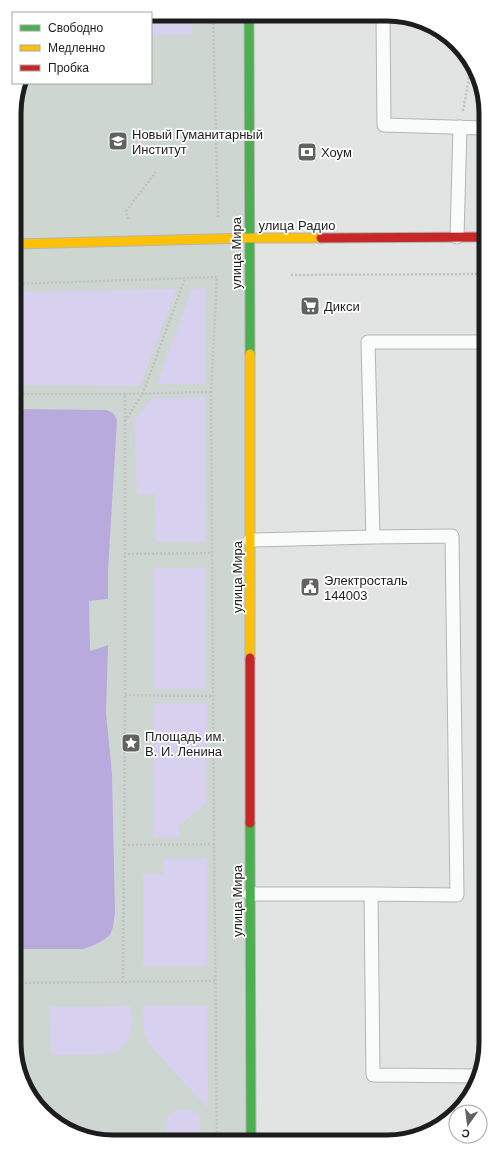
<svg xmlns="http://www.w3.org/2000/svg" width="500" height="1156" font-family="Arial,sans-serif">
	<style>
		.built { fill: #ced6d1 }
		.green { fill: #d7d0ef }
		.water { fill: #b9aade }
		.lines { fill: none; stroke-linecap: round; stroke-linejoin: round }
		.lane-casing { stroke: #b3b5b4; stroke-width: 15 }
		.fast-casing { stroke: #b3b5b4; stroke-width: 11 }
		.slow-casing { stroke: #b3b5b4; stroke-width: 11 }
		.jam-casing { stroke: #b3b5b4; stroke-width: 11 }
		.path { stroke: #c1c2c1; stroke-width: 2.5; stroke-dasharray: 2 2; stroke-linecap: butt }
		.lane { stroke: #fafbfb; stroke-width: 13 }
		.fast { stroke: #4caf50; stroke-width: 9 }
		.slow { stroke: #ffc107; stroke-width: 9 }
		.jam { stroke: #c62828; stroke-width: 9 }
		.labels { text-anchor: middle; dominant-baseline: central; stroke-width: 3.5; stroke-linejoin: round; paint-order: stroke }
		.poi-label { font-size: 13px; fill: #1c1d1c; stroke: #fff; text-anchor: start }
		.street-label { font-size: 13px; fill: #1c1d1c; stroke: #fff }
		.rim { fill: none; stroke: #1c1d1c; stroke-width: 5 }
	</style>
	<rect width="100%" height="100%" fill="#e1e4e2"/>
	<path class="built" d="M151,14L249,15L251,1139L94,1140L43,1113L17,1069L14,106L20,83H151Z"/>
	<path class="green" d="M151,14H190L193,34L151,36Z
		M205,288V384H157L192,289Z
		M177,289L140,386L15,385V292Z
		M205,397L206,542H156L155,494L137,495L134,420L153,398Z
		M154,568H206V689H154Z
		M154,703H207L206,804L179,826L180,837H153Z
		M164,859H207V966H143V874H164Z
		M143,1005L207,1006L208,1109L148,1043L144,1032Z
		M131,1006C132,1015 133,1027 130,1036C128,1042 123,1048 119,1051C109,1056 64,1055 51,1055L50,1007Z
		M180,1109L191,1110L199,1115L201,1140H173C158,1127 164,1116 180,1109Z
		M106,1130L110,1131L113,1140H99L101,1133Z"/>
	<path class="water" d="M15,409L107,410L114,414L117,420L108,571V599L89,601L90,651L108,645L106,713L112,774L115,912L113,927L110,935L102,941L94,945L83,949H17Z"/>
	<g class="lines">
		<defs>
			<path id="lane" d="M383,16L384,125L483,128
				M457,237L460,127
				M250,540L373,537L368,342H484
				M250,894H371L373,1075L480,1076
				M371,894L457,895L452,536L373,537"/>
			<path id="fast" d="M249,15L250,354
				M250,823L251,1139"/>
			<path id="slow" d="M15,244L249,238H321
				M250,354V658"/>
			<path id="jam" d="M321,238L483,237
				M250,658V823"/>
		</defs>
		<use href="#lane" class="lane-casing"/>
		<use href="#fast" class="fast-casing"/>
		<use href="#slow" class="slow-casing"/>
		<use href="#jam" class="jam-casing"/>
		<path class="path" d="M213,15L218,217
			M463,111L471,67
			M128,219L126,211L156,172
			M291,275L483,274
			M15,284L217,277L211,392L214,844L217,1140
			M15,394H125V695L123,981
			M125,394L211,392
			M125,421L143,393L185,279
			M124,554L213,553
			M125,695L214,696
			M124,845L214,844
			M17,983L215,981"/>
		<use href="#lane" class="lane"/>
		<use href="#fast" class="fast"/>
		<use href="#slow" class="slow"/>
		<use href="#jam" class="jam"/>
	</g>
	<defs>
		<symbol id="university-square" viewBox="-11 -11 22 22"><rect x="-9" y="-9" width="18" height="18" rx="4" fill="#616361" stroke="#fff"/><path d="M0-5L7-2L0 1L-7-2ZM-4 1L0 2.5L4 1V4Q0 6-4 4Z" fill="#fff"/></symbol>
		<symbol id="bank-square" viewBox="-11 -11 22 22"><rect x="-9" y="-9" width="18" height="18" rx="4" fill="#616361" stroke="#fff"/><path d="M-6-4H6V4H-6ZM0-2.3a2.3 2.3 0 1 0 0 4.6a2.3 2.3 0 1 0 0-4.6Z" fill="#fff"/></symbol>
		<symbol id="supermarket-square" viewBox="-11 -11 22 22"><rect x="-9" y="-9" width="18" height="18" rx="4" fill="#616361" stroke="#fff"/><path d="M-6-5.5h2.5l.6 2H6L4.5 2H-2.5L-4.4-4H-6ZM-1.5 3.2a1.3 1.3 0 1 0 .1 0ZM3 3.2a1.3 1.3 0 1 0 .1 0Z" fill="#fff"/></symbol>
		<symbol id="civic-square" viewBox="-11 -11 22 22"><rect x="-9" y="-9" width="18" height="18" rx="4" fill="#616361" stroke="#fff"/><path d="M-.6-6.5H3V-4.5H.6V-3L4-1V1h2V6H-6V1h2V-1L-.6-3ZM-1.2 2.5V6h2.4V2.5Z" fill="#fff"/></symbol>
		<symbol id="sight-square" viewBox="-11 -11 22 22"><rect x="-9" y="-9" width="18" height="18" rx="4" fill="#616361" stroke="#fff"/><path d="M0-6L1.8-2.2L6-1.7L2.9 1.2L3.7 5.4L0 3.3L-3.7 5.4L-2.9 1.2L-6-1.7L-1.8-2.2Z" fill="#fff"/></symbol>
	</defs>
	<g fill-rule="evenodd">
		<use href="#university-square" x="107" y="130" width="22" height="22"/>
		<use href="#bank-square" x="296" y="141" width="22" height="22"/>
		<use href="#supermarket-square" x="299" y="295" width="22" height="22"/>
		<use href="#civic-square" x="299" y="576" width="22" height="22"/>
		<use href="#sight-square" x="120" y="732" width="22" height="22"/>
	</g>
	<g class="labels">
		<g class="poi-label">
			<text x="132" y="134">Новый Гуманитарный<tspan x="132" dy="15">Институт</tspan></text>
			<text x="321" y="152">Хоум</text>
			<text x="324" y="306">Дикси</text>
			<text x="324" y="580">Электросталь<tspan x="324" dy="15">144003</tspan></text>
			<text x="145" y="736">Площадь им.<tspan x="145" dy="15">В. И. Ленина</tspan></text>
		</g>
		<g class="street-label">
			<text x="297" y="225">улица Радио</text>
			<text transform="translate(236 253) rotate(-90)">улица Мира</text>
			<text transform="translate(237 577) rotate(-90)">улица Мира</text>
			<text transform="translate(237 901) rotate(-90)">улица Мира</text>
		</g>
	</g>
	<path d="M0 0H500V1156H0ZM113 21H387A92 92 0 0 1 479 113V1043A92 92 0 0 1 387 1135H113A92 92 0 0 1 21 1043V113A92 92 0 0 1 113 21Z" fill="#fff" fill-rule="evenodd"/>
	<path class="rim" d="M113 21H387A92 92 0 0 1 479 113V1043A92 92 0 0 1 387 1135H113A92 92 0 0 1 21 1043V113A92 92 0 0 1 113 21Z"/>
	<rect x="12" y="12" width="140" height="72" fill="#ffffff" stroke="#a4a5a4"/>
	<rect x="20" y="25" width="20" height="6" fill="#4caf50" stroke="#a4a5a4"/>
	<text x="48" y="32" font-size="12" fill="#1c1d1c">Свободно</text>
	<rect x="20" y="45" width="20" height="6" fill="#ffc107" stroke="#a4a5a4"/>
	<text x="48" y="52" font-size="12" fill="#1c1d1c">Медленно</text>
	<rect x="20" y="65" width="20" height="6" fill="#c62828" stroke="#a4a5a4"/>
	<text x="48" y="72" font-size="12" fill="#1c1d1c">Пробка</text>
	<g transform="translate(468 1124) rotate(194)"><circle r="19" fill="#ffffff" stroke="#a4a5a4"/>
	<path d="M0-3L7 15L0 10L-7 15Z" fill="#616361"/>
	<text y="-6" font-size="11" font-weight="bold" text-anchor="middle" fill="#1c1d1c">С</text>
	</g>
</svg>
